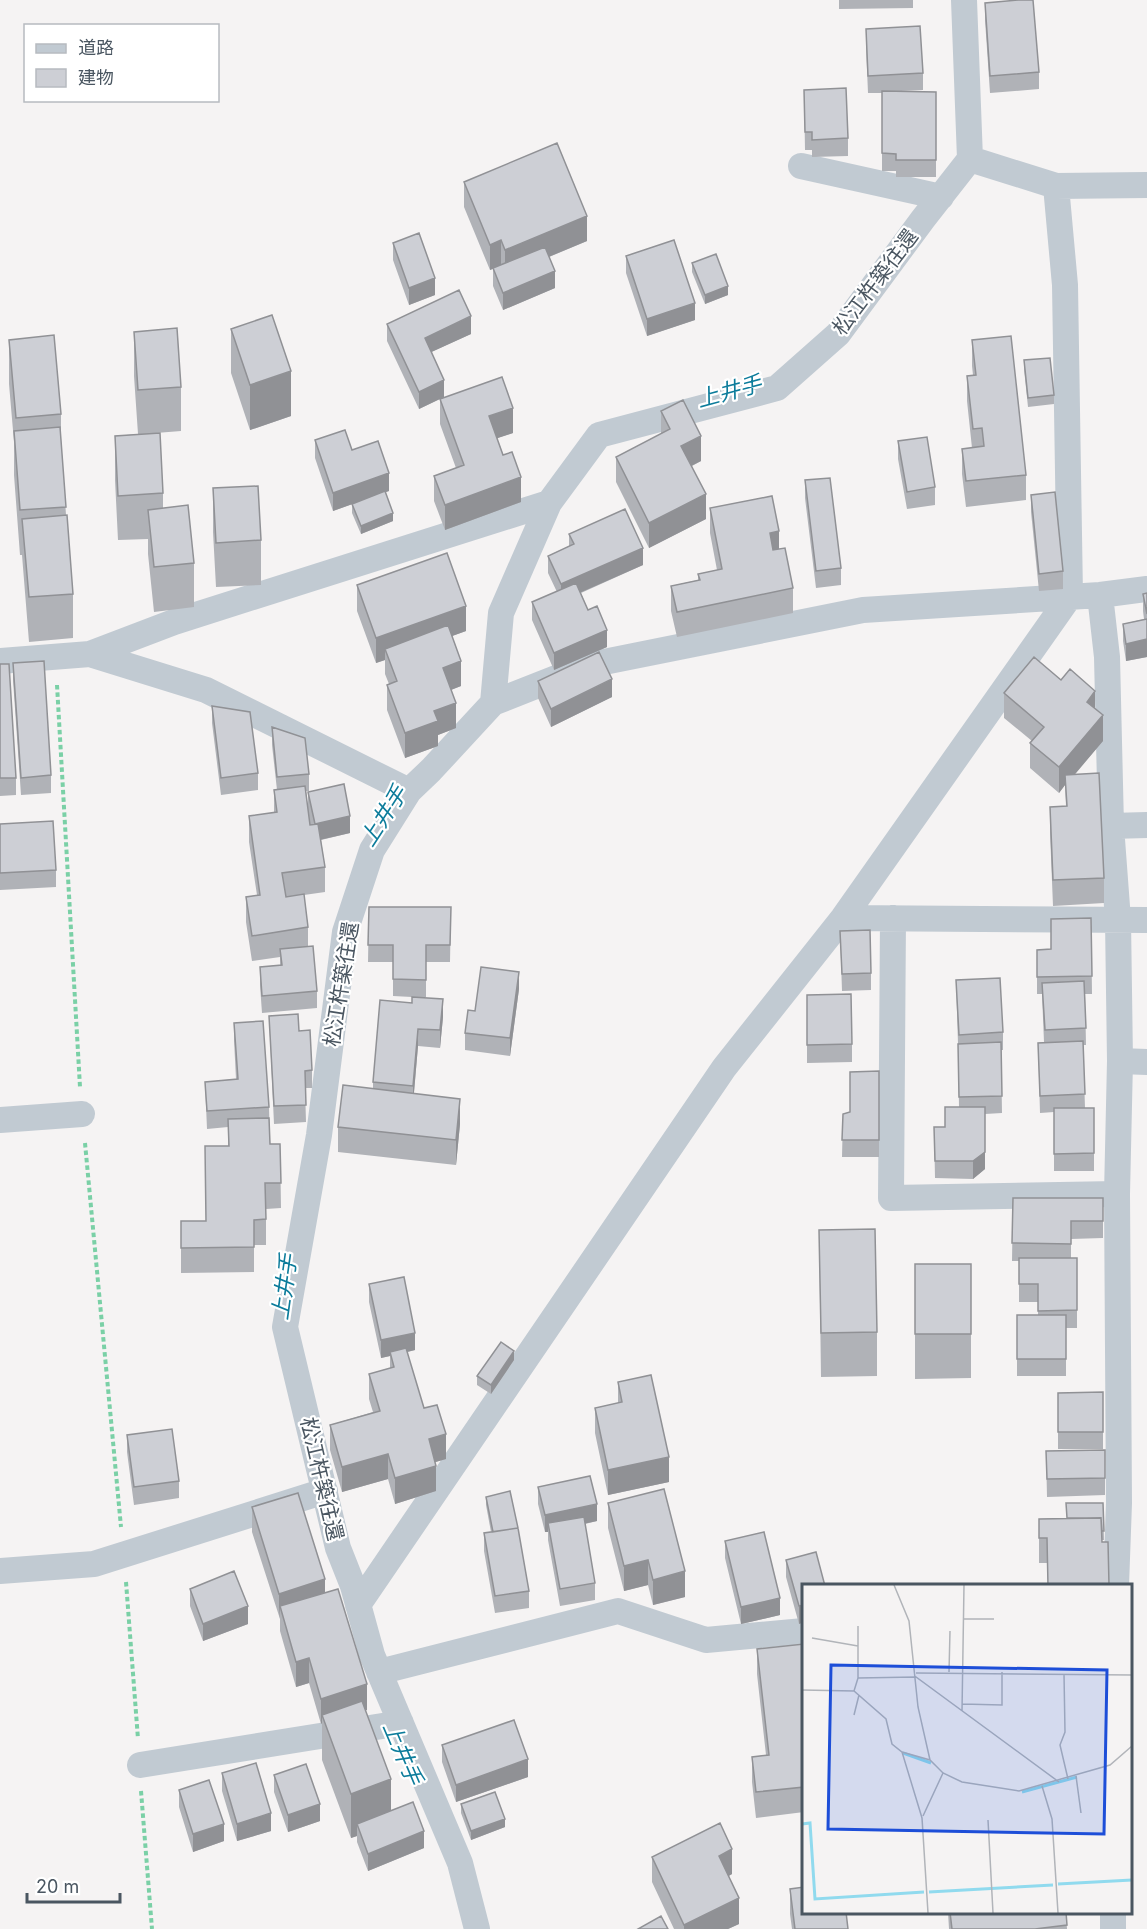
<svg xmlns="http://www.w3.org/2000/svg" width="1147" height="1929" font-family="Inter,'Noto Sans JP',sans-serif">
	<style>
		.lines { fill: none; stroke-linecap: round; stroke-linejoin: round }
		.path { stroke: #7ad0a6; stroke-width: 4; stroke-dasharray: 4.5 3; stroke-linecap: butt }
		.street { stroke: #c1cad2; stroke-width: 26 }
		.wall { fill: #b0b2b7 }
		.shaded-wall { fill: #909195 }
		.building { fill: #cdcfd5; stroke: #909195; stroke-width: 1.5 }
		.labels { text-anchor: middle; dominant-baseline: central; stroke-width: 4.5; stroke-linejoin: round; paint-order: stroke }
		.street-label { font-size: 21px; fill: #4a5661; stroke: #fff }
		.water-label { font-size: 22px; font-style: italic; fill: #0c7c9b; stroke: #fff }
		.inset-river { fill: none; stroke: #90daee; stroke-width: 3 }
		.inset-road { fill: none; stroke: #b1b4b9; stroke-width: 1.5 }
		.view { fill: #1d4ed8; fill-opacity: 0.15; stroke: #1d4ed8; stroke-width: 3 }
		.inset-edge { fill: none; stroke: #4a5661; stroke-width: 3 }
	</style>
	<rect width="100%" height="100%" fill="#f5f3f3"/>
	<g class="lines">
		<path class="path" d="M57,685L80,1087
			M85,1143L121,1527
			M126,1582L138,1739
			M141,1791L152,1929"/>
		<path class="street" d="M801,166L941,197
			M1056,186L1147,185
			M1100,595L1107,657L1111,826L1118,920L1120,1061L1117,1194L1119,1503L1116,1586
			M90,654L206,690L409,791
			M0,661L90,654L174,622L549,503
			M493,703L589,665L863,610L1100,595L1147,589
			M1111,826L1147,825
			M843,918L1147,920
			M893,918L891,1198L1117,1194
			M1120,1061L1147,1062
			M0,1120L82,1114
			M0,1571L94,1564L325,1491
			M358,1605L724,1068L843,918L1070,596L1065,285L1056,186L970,159
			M379,1672L618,1611L706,1640L804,1631
			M140,1765L401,1723
			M477,1929L460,1863L372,1655L353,1586L338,1548L285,1327L319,1135L345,932L372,850L409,791L431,770L493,703L501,613L549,503L599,435L777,388L838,334L923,219L970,159L964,0
			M1113,1929V1912"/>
	</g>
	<path class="wall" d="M839,0H913V8L839,9Z
		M985,3L1039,72V89L990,93L985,20Z
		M866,29L923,73V90L901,91L936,92V177H896V171H882V93H868L866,46Z
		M804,90L848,138V156L812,157V150H805Z
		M464,182L587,241L549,257L555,288L503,310L493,286V269L490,270L464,207Z
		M393,243L435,295L409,305L393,260Z
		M626,256L695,320L647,336L626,273Z
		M692,263L728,295L705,304L692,272Z
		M387,324L471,334L431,352L444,397L513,433L497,438L521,502L445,530L434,501V476L456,468L440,424V399L419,409L387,341Z
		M231,329L291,416L250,430L231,373Z
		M134,332L181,387V431L156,433L163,493V508L194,563V607L154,612L148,554V539L118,540L115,480V436L138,434L134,376Z
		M9,340L61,414V438L66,515L73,594V638L29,642L22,555H20L14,475V442L9,384Z
		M972,340L1026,475V500L966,507L962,474V449L972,448L967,401V376L973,375L972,366Z
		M1024,360L1054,395V404L1028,407L1024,369Z
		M661,411L701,461L692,466L706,519L649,548L616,482V457L661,434Z
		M315,440L352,450L389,491L385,492L393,521L361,534L352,513V504L358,502L333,511L315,458Z
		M898,441L935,487V505L907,509L898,459Z
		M805,480L841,568V585L816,588L805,498Z
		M213,488L261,540V585L216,587L213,532Z
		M1031,495L1063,571V589L1039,591L1031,512Z
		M710,508L779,549L793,588V613L677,637L671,611V586L698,580V574L717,570L710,533Z
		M569,534L643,565L581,593L588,610L607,647L554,670L532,620V602L557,592L548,573V556L569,546Z
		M357,585L466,631L452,636L461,686L451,690L456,728L438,735V746L405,758L387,710V685L389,684L385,674V660L376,663L357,611Z
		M1147,593V657L1126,661L1123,641V624L1144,619L1143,611V594Z
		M13,663L51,775V793L21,795L13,680Z
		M0,664L16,778V795L0,796Z
		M538,681L612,697L551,727L538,698Z
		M1004,693L1095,709L1103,741L1074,774L1104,878V903L1053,906L1050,832V807L1066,806L1065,785L1059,793L1030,768V743L1032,741L1004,718Z
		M212,706L258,773V790L221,795L212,723Z
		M272,727L309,774V791H306L308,809V792L350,833L321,840L325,867V892L304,895L308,927V947L317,991V1008L262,1013L260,985V967L280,965V957L252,961L246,922V897L257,895L249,842V816L274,813V790H277L272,745Z
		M0,824L56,870V887L0,890Z
		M369,907H451L450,962H426V997H413L443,1017L440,1048L418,1046L414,1093L460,1124L456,1165L338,1152V1127L373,1089V1082L412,1003V997L393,996V962H368Z
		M1091,918L1092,994H1085L1086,1045H1083L1085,1108H1094V1171H1054V1112L1040,1113L1038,1043L1044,1042L1042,994H1037V950L1051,949Z
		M840,931L871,973V990L842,991Z
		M956,980L1003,1032V1050H1001L1002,1113L985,1114V1169L973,1179L935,1178L934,1127H945L959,1107L958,1044Z
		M519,989L510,1056L465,1050V1033L475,1011Z
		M807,995L852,1044V1062L807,1063Z
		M269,1016L299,1031L312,1070V1088H305L306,1122L274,1124Z
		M234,1023L269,1107L270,1144H280L281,1208L266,1209V1245H254V1272L181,1273V1221H206L228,1146V1127L207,1129L205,1082L236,1079L234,1040Z
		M879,1071V1157H842L843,1114L850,1112Z
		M1013,1198H1103V1238L1071,1239V1258H1077V1328H1066V1376H1017V1315H1038V1302H1019V1261H1012Z
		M819,1230L877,1332V1376L821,1377Z
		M915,1264H971V1378L915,1379Z
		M369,1284L415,1350L407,1352L424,1408L446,1459L435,1462L436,1491L395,1504L388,1479L342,1492L330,1450V1425L373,1412L369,1399V1374L390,1368V1356L381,1358L369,1302Z
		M514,1360L491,1394L477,1385V1376Z
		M618,1382L669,1482L608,1495L595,1433V1408L618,1403Z
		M1103,1392V1449H1058V1393Z
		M127,1435L179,1481V1498L134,1505L127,1452Z
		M1105,1450V1495L1047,1497L1046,1451Z
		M538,1487L597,1521L585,1524L595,1583V1600L560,1606L548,1540V1532H545L538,1504Z
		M486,1497L529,1591V1608L495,1613L484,1551V1533L491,1532L486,1505Z
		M608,1503L685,1597L653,1605L648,1585L624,1591L608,1528Z
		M1103,1503L1104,1540H1102V1542H1108L1109,1586H1048L1047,1563H1039V1519L1067,1518Z
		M252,1507L325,1593L367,1710H365L391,1811L424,1848L368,1871L357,1842V1836L351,1838L322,1760V1723L321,1724L309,1683L296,1687L280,1631V1619L252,1532Z
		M725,1541L780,1615L741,1624L725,1558Z
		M786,1560L804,1586V1622L799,1624L786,1577Z
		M190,1589L248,1624L203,1641L190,1606Z
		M804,1644V1812L756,1818L752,1782V1757L766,1755L757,1674V1649Z
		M442,1745L528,1777L456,1802L442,1762Z
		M222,1773L271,1831L237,1841L222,1791Z
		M274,1775L320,1821L288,1832L274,1792Z
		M179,1790L224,1841L193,1852L179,1807Z
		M461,1804L505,1827L471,1840L461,1813Z
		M652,1857L732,1874L729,1876L739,1924L728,1929H674L652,1882Z
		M790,1889L848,1929H792L790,1914Z
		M948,1912H1066L1067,1929H949Z"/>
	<path class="shaded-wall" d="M587,216V241L505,275V250Z
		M501,240V265L490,270V245Z
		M555,271V288L503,310V293Z
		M435,278V295L409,305V288Z
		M728,286V295L705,304V295Z
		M695,303V320L647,336V319Z
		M471,316V334L425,355V338Z
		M291,371V416L250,430V385Z
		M444,380V397L419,409V392Z
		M513,408V433L489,441V416Z
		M701,436V461L681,471V446Z
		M389,473V491L333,511V493Z
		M521,477V502L445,530V505Z
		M706,494V519L649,548V523Z
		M393,513V521L361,534V526Z
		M779,531V557L770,558V533Z
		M643,548V565L561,601V584Z
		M466,606V631L389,659L385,649V660L376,663V638Z
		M607,630V647L554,670V653Z
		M1147,639V657L1126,661V644Z
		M461,661V686L443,693V668Z
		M612,679V697L551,727V709Z
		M1095,691V716L1087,702Z
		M456,703V728L438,735V746L405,758V733L434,711Z
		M1103,715V741L1066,785L1065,775V785L1059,793V767Z
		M350,816V833L315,841V824Z
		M519,972V989L510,1056V1038Z
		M443,999V1017L440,1048V1030Z
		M418,1029V1046L413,1103V1086Z
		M460,1099V1124L456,1165V1140Z
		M985,1125V1169L973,1179V1161Z
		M415,1333V1350L391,1356L390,1352V1356L381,1358V1340Z
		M514,1351V1360L491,1394V1385Z
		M446,1434V1459L429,1464V1439Z
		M388,1454V1479L342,1492V1467Z
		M669,1457V1482L608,1495V1470Z
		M436,1466V1491L395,1504V1478Z
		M597,1504V1521L550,1531L548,1523V1532H545V1515Z
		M648,1560V1585L624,1591V1566Z
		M685,1571V1597L653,1605V1580Z
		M325,1579V1604L280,1606L279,1619V1594Z
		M780,1598V1615L741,1624V1607Z
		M804,1605V1622L799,1624V1606Z
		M248,1606V1624L203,1641V1624Z
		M309,1658V1683L296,1687V1662Z
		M367,1684V1710L325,1723L322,1715V1723L321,1724V1699Z
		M528,1759V1777L456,1802V1785Z
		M391,1779V1823L357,1824V1836L351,1838V1794Z
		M320,1804V1821L288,1832V1815Z
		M271,1813V1831L237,1841V1824Z
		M505,1819V1827L471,1840V1831Z
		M224,1824V1841L193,1852V1834Z
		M424,1831V1848L368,1871V1854Z
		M732,1849V1874L719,1881V1856Z
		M739,1898V1924L728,1929H684V1925Z"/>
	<path class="building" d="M1018,0H1033L1039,72L990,76L985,3Z
		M920,26L923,73L868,76L866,29Z
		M846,88L848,138L812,140V132H805L804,90Z
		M882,91L936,92V160H896V154L882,153Z
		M557,143L587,216L505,250L501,240L490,245L464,182Z
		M419,233L435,278L409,288L393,243Z
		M674,240L695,303L647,319L626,256Z
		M545,247L555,271L503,293L493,268Z
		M716,254L728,286L705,295L692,263Z
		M459,290L471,316L425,338L444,380L419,392L387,324Z
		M272,315L291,371L250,385L231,329Z
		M177,328L181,387L138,390L134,332Z
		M54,335L61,414L16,418L9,340Z
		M1011,336L1026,475L966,481L962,449L984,446L982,428L973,429L967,376L976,375L972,340Z
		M1050,358L1054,395L1028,398L1024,360Z
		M502,377L513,408L489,416L503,455L512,452L521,477L445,505L434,476L464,465L440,399Z
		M683,400L701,436L681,446L706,494L649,523L616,457L670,429L661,411Z
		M60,427L66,507L20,510L14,431Z
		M345,430L352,450L378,441L389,473L333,493L315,440Z
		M160,433L163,493L118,496L115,436Z
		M927,437L935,487L907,492L898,441Z
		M830,478L841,568L816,571L805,480Z
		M258,486L261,540L216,543L213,488Z
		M385,491L393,513L361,526L352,504Z
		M1055,492L1063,571L1039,574L1031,495Z
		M772,496L779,531L770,533L773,550L785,548L793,588L677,612L671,586L700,580L698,574L722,569L710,508Z
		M188,505L194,563L154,567L148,510Z
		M625,509L643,548L561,584L548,556L574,544L569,534Z
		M67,515L73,594L29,597L22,519Z
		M447,553L466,606L376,638L357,585Z
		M576,583L588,610L597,606L607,630L554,653L532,602Z
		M1147,593V614L1143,594Z
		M1147,619V639L1126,644L1123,624Z
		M448,625L461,661L443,668L456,703L434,711L438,721L405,733L387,685L397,681L385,649Z
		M599,652L612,679L551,709L538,681Z
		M1034,657L1061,680L1070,669L1095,691L1087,702L1103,715L1059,767L1030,743L1044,727L1004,693Z
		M44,661L51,775L21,778L13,663Z
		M0,664H9L16,778H0Z
		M212,706L250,712L258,773L221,778Z
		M272,727L305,738L309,774L277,777Z
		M1099,773L1104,878L1053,880L1050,807L1067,806L1065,775Z
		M344,784L350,816L315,824L308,792Z
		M305,786L310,825L318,824L325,867L282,873L286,897L304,894L308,927L252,936L246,897L260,895L249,816L277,812L274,790Z
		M53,821L56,870L0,873V824Z
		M369,907H451L450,945H426V980L393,979V945H368Z
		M1091,918L1092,976L1037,977V950L1051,949V919Z
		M870,930L871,973L842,974L840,931Z
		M313,946L317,991L262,996L260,967L282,965L280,949Z
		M481,967L519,972L510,1038L465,1033L468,1010L475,1011Z
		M1000,978L1003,1032L959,1035L956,980Z
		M1084,981L1086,1028L1045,1030L1042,983Z
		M851,994L852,1044L807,1045V995Z
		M412,997L443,999L440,1030L418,1029L413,1086L373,1082L380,1000L412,1003Z
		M298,1014L299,1031L310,1030L312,1070L305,1071L306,1105L274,1106L269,1016Z
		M263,1021L269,1107L207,1111L205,1082L238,1079L234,1023Z
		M1083,1041L1085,1094L1040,1096L1038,1043Z
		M1001,1042L1002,1096L959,1097L958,1044Z
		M879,1071V1140H842L843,1114L850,1112V1072Z
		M343,1085L460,1099L456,1140L338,1127Z
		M945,1107H985V1152L973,1161H935L934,1127H945Z
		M1054,1108H1094V1153L1054,1154Z
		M269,1118L270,1144H280L281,1183H265L266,1219L254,1220V1247L181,1248V1221H206L205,1146H229L228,1119Z
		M1013,1198H1103V1221H1071V1244L1012,1243Z
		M875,1229L877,1332L821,1333L819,1230Z
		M1019,1258H1077V1310L1038,1311V1284H1019Z
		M915,1264H971V1334H915Z
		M404,1277L415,1333L381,1340L369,1284Z
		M1017,1315H1066V1359H1017Z
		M501,1342L514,1351L491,1385L477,1376Z
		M406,1348L424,1408L437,1405L446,1434L429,1439L436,1466L395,1478L388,1454L342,1467L330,1425L380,1411L369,1374L394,1367L390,1352Z
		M651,1375L669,1457L608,1470L595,1408L622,1402L618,1382Z
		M1103,1392V1432H1058V1393Z
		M172,1429L179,1481L134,1487L127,1435Z
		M1105,1450V1478L1047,1479L1046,1451Z
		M590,1476L597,1504L545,1515L538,1487Z
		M664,1489L685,1571L653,1580L648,1560L624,1566L608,1503Z
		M510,1491L518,1528L493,1532L486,1497Z
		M298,1493L325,1579L279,1594L252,1507Z
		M1066,1503H1103L1104,1531H1102L1101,1518H1067Z
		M584,1517L595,1583L560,1589L548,1523Z
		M1101,1518L1102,1542H1108L1109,1585L1048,1586L1047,1538H1039V1519Z
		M518,1528L529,1591L495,1596L484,1533Z
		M764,1532L780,1598L741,1607L725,1541Z
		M816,1552L825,1586H804V1605L799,1606L786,1560Z
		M234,1571L248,1606L203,1624L190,1589Z
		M338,1589L367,1684L321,1699L309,1658L296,1662L280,1606Z
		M804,1644V1787L756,1792L752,1757L769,1755L757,1649Z
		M362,1701L391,1779L351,1794L322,1715Z
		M514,1720L528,1759L456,1785L442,1745Z
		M256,1763L271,1813L237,1824L222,1773Z
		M306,1764L320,1804L288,1815L274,1775Z
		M209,1780L224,1824L193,1834L179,1790Z
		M495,1792L505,1819L471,1831L461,1804Z
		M413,1802L424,1831L368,1854L357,1824Z
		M720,1823L732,1849L719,1856L739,1898L684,1925L652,1857Z
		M804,1887V1912H846L848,1929H795L790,1889Z
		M950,1912H1066L1067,1925L1035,1929H952Z
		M661,1916L668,1929H638Z"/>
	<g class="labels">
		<g class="street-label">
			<text transform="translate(875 282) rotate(-53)">松江杵築往還</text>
			<text transform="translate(341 984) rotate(-81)">松江杵築往還</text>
			<text transform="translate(322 1479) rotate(77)">松江杵築往還</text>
		</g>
		<g class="water-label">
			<text transform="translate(729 391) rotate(-15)">上井手</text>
			<text transform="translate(383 816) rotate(-57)">上井手</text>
			<text transform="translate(284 1287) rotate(-82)">上井手</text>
			<text transform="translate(403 1753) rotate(67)">上井手</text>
		</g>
	</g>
	<g transform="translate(802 1584)">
		<rect width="330" height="330" fill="#f5f3f3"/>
		<path class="inset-river" d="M101,169L129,179M220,208L275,193M0,240L8,239L13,315L122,308M256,300L330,296M127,308L251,301"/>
		<path class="inset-road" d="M92,1L107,37L116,123L128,176M162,35H192M10,54L56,62M147,88L148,47M114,89L330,91M262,90L263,148L258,161L266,195M56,94V42M0,106L52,107L84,135L90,160L100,168L128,176L141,189L160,198L217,207L308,181L330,162M52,107L56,94L114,93L257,198M160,120L200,121V88M160,127L162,1M52,131L57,111M100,168L120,234L126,329M274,192L279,229M240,202L250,235L256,329M121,232L141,189M186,236L191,329"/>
		<path class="view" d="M29,81L305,86L302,250L26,245Z"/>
		<rect width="330" height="330" class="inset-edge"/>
	</g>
	<rect x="24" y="24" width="195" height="78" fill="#ffffff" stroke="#b7bbc0" stroke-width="1.5"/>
	<rect x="36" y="44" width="30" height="9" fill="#c1cad2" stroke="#b7bbc0" stroke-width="1.5"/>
	<text x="78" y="54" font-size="18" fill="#4a5661">道路</text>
	<rect x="36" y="69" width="30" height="18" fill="#cdcfd5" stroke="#b7bbc0" stroke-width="1.5"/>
	<text x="78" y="84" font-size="18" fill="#4a5661">建物</text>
	<path d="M27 1893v9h93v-9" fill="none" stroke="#4a5661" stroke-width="3"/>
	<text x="36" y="1893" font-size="18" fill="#4a5661" stroke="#ffffff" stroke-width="4.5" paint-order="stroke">20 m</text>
</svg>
